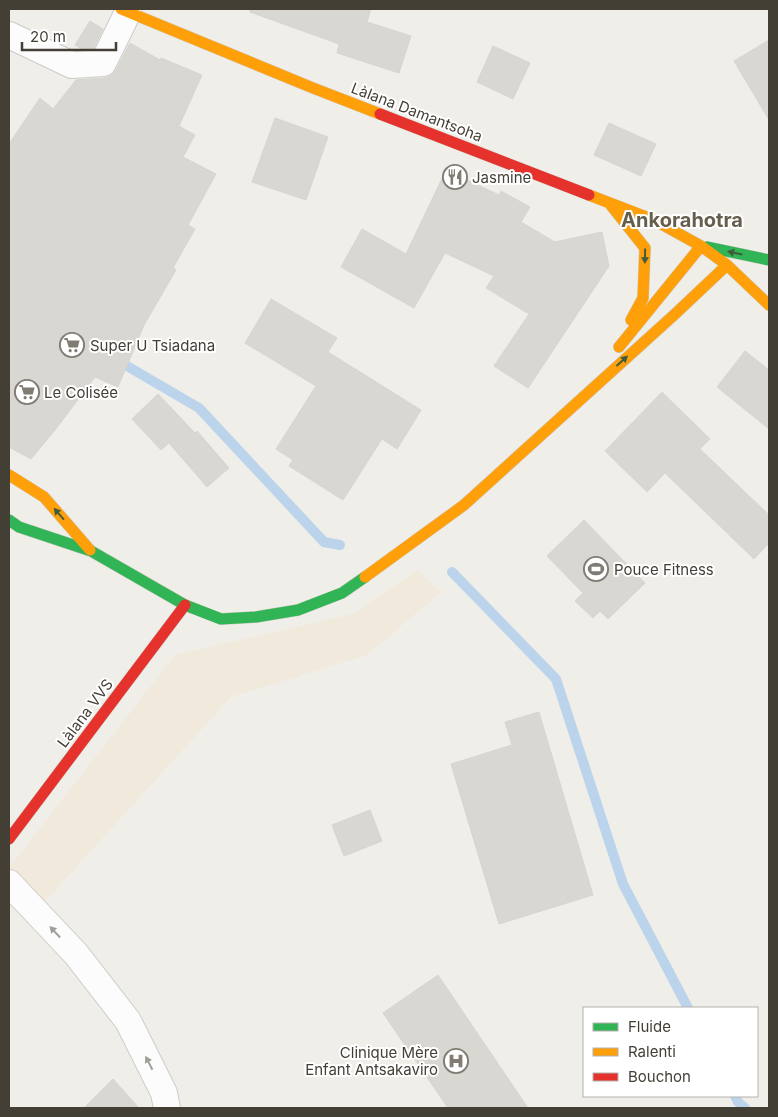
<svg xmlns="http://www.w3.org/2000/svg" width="778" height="1117" font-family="Inter,sans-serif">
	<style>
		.commercial { fill: #f1eadc }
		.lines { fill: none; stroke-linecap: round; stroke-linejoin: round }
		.stream { stroke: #bbd4eb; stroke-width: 10 }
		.building { fill: #d9d7d1; stroke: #d7d5cf }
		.street-casing { stroke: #cdcbc7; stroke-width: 28 }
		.fast-casing { stroke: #cecbc0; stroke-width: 12 }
		.slow-casing { stroke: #cecbc0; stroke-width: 12 }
		.jam-casing { stroke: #cecbc0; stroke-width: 12 }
		.street { stroke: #fdfcfc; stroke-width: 26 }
		.fast { stroke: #30b455; stroke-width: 11 }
		.slow { stroke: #ff9f0a; stroke-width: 11 }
		.jam { stroke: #e5322d; stroke-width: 11 }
		.oneway { fill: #3f5c3d }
		.oneway2 { fill: #a09e98 }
		.labels { text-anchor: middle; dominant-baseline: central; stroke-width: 4; stroke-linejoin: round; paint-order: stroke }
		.street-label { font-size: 15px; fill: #443f35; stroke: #fff }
		.poi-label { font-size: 15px; fill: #443f35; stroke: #fff; text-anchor: start }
		.district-label { font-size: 20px; font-weight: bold; fill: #665e4d; stroke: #fff }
	</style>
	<rect width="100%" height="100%" fill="#efeee9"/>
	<path class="commercial" d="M417,570L441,592L367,655L231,697L39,908L9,880V868L175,655L353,614Z"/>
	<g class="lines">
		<path class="stream" d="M115,359L199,408L324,542L340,545
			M452,572L556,679L623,884L688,1008
			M735,1096L738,1102L745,1108"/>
	</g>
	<path class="building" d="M250,9H371L367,22L411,36L399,73L337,53L339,44L250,12Z
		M90,21L103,29L93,49H82L75,45Z
		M769,40V120L734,61Z
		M130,43L160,60L161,58L202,75L179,126L195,135L183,157L216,174L188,225L195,229L173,268L176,270L144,325L118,387L95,377L55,430L31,459L9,447V144L40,98L53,109L76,80L104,78L111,76L116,70Z
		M493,46L530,63L513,99L477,82Z
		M275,118L328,137L306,200L252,182Z
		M609,123L656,144L641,176L594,155Z
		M446,170L499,195L501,191L530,207L521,222L555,242L602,232L609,266L528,388L494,366L529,314L486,288L494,276L445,253L414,308L341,267L362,229L406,254Z
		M271,299L337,338L328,352L421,410L397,449L382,439L343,500L289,466L293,460L276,449L316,386L245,343Z
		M745,351L769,370V429L717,387Z
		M662,392L710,439L700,449L769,515V543L754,559L665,473L647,492L605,451Z
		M158,394L195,433L197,431L229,468L207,487L169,443L161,450L132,419Z
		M584,520L645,583L608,619L600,611L593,618L575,601L583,593L547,556Z
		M539,712L593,895L499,924L451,764L512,745L505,722Z
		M370,810L382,841L344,856L332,825Z
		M438,975L528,1108H448L383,1013Z
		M113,1079L139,1108H84Z"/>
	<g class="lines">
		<defs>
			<path id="street" d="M9,35L72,65L103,63L128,12
				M9,883L76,954L128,1021L164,1093L167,1108"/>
			<path id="fast" d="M707,247L769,260
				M9,520L19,527L91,551L185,605L221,619L256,617L298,610L342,593L365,577"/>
			<path id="slow" d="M121,9L313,88L380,114
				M589,195L654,220L701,246L727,265L769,305
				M610,204L645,248L643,298L631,320
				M619,347L701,246
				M9,475L44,497L90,550
				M365,577L464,505L674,315L727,265"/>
			<path id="jam" d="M380,114L589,195
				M9,839L185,605"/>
		</defs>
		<use href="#street" class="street-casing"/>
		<use href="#fast" class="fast-casing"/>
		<use href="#slow" class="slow-casing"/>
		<use href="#jam" class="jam-casing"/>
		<use href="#street" class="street"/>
		<use href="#fast" class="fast"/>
		<use href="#slow" class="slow"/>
		<use href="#jam" class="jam"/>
	</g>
	<defs><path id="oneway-solid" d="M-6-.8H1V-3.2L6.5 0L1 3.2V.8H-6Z" transform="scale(1.25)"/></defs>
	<g class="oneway">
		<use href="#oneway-solid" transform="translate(735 253) rotate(-168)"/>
		<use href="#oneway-solid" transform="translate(645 256) rotate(91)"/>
		<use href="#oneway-solid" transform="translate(622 361) rotate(-42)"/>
		<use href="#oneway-solid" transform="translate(59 514) rotate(-131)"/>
	</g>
	<g class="oneway2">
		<use href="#oneway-solid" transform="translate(55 932) rotate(-133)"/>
		<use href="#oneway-solid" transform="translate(149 1063) rotate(-117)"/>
	</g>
	<defs>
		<symbol id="restaurant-ring" viewBox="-11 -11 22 22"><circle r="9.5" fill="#fff" stroke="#807c74" stroke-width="1.5"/><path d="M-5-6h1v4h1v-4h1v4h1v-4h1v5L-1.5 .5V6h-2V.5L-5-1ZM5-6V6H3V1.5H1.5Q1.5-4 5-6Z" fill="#807c74"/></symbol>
		<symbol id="supermarket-ring" viewBox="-11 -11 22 22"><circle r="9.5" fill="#fff" stroke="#807c74" stroke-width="1.5"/><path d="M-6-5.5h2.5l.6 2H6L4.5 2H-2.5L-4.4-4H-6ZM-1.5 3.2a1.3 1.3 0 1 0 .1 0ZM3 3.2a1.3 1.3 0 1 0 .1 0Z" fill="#807c74"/></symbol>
		<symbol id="stadium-ring" viewBox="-11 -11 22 22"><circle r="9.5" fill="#fff" stroke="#807c74" stroke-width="1.5"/><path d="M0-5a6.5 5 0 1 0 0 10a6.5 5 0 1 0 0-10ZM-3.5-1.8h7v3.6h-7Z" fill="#807c74"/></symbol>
		<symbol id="hospital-ring" viewBox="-11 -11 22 22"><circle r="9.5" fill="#fff" stroke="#807c74" stroke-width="1.5"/><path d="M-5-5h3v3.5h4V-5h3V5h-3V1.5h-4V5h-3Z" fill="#807c74"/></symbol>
	</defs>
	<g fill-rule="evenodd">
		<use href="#restaurant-ring" x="441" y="163" width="28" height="28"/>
		<use href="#supermarket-ring" x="58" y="331" width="28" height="28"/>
		<use href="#supermarket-ring" x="13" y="378" width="28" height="28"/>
		<use href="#stadium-ring" x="582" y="555" width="28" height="28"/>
		<use href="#hospital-ring" x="442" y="1047" width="28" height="28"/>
	</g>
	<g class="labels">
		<g class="street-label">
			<text transform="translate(417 112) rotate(21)">Làlana Damantsoha</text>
			<text transform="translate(85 713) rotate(-53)">Làlana VVS</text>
		</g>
		<g class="poi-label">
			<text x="472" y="177">Jasmine</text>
			<text x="90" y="345">Super U Tsiadana</text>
			<text x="44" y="392">Le Colisée</text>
			<text x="614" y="569">Pouce Fitness</text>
			<text x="438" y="1052" text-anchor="end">Clinique Mère<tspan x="438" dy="17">Enfant Antsakaviro</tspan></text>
		</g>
		<g class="district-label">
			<text x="682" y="220">Ankorahotra</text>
		</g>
	</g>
	<rect width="778" height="1117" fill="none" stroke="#443f35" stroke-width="20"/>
	<rect x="583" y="1007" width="175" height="90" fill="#ffffff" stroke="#b4b2ae"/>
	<rect x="593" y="1023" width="25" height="8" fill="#30b455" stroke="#b4b2ae"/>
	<text x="628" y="1032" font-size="15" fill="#443f35">Fluide</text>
	<rect x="593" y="1048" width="25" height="8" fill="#ff9f0a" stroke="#b4b2ae"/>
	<text x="628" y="1057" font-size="15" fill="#443f35">Ralenti</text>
	<rect x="593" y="1073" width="25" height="8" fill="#e5322d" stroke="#b4b2ae"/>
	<text x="628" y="1082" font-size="15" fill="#443f35">Bouchon</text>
	<path d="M22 42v8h94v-8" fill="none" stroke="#443f35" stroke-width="2.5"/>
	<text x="30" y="42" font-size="15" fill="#443f35" stroke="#ffffff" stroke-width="4" paint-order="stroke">20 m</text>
</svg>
